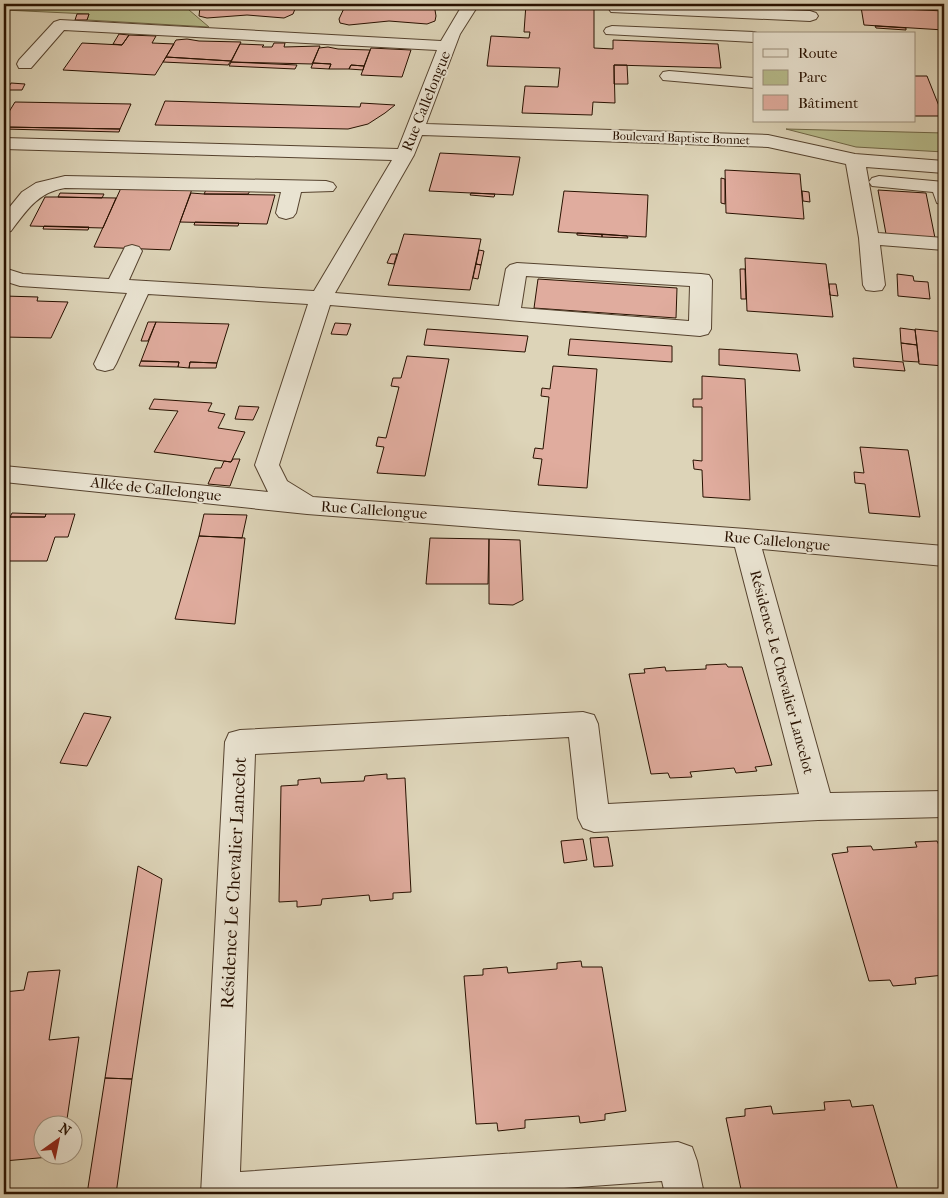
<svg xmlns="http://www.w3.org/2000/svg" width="948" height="1198" font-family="'IM FELL French Canon',serif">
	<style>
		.green { fill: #b6bb8b; stroke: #6f6646 }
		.building { fill: #e0ac9e; stroke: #281100 }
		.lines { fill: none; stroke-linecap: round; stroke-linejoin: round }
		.minor-casing { stroke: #55422e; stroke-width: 2 }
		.minor { fill: #e9e3d1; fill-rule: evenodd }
		.labels { text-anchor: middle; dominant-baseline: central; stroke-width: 4; stroke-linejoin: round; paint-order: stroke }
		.far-street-label { font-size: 12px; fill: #281100; stroke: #e9e3d1 }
		.street-label { font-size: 15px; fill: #281100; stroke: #e9e3d1 }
		.near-street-label { font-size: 18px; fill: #281100; stroke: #e9e3d1 }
	</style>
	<rect width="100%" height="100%" fill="#ddd4b8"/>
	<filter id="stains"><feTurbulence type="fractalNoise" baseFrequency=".004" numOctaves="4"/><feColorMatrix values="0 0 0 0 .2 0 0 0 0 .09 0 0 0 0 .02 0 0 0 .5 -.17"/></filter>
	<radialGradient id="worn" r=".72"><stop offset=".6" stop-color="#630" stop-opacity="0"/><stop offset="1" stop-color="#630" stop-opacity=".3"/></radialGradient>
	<path class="green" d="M4,4H182L209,27L87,20L89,14L4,10Z
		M786,129L944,133V152L856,147Z"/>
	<path class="building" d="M204,4H294L295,9L293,14L284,18L247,15L207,18L199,16L200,7Z
		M346,4H434L436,16L435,21L427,24L389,21L349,25L340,23L339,19Z
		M526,4H594V48L613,49V40L718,44L721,68L614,65L615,103L593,102L592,115L522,113L525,86L558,87L560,68L487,66L491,36L529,38L530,32H524Z
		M861,7L944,11V30L864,25Z
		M77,14H89L87,20H75Z
		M875,26L906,28V30L876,28Z
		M119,34L129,35L122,45L113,44Z
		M129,35L156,36L152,43L174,44L155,75L63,70L82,43L122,45Z
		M187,39L199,41L241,42L231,61L166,57L176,40Z
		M274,43H285L284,47L320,46L312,64L231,62L240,44L264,45L262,47H272Z
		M328,47L338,49L370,50L364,66L351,65L349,69H329L331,64L313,63L319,48Z
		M371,48L411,50L402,77L361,75Z
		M166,57L231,61L228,65L163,62Z
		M231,62L297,65L295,69L229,66Z
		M313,63L331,64L329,69L311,68Z
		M351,65L364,66L363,70L349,69Z
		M614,65H627L628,84H614Z
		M914,76H927L943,116H914Z
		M11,83L25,84L22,90H7Z
		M165,101L360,107L361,103L395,105L385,113L368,124L348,129L155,125Z
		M15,102L131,104L120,129L4,127V120Z
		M4,127L120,129L119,132L4,129Z
		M440,153L520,157L513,195L429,191Z
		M725,170L800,174L804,219L726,213Z
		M721,178L725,179V204L721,203Z
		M121,188L192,189L170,250L94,247Z
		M206,190L250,191L248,194H204Z
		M878,190L926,193L935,238L886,234Z
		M564,191L648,195L646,237L558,232Z
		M802,191L809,192L810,202L803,201Z
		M60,193L104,194L102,198L58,197Z
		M191,193L204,194L275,195L267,224L180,222Z
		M471,193L495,194L494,197L470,195Z
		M45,197H58L116,198L103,228L30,226Z
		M195,222L239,223L238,226L194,225Z
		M44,226L89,227L88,230L43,229Z
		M577,233L602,234V237L577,235Z
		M404,234L481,239L470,290L388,285Z
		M602,234L627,236L628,238L602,237Z
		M479,250L484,251L481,265L476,264Z
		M391,254H397L394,264L387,263Z
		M745,258L826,264L833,317L747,311Z
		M476,264L481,265L478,279L473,278Z
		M740,269H745L746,299H741Z
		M897,274L913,276L914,281L928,282L930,299L898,296Z
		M538,279L677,288L676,318L534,308Z
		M829,284H836L838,296L830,295Z
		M4,296L38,297L37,301L68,302L51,338L4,337Z
		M148,322H156L148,341H141Z
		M156,322L229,324L217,363L190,362L189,368L178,367L179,362L141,361Z
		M335,323L351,324L347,335L331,334Z
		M900,328L915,330L917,345L901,343Z
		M427,329L528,336L525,352L424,345Z
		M915,329L944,332V366L919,364Z
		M570,339L672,346V362L568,355Z
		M901,343L917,345L919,362L903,361Z
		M719,349L797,354L800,371L719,365Z
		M407,356L449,359L425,476L377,473L384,447L376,446L378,437L386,438L399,387L391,386L393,378H401Z
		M853,358L903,362L905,371L854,367Z
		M141,361L179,362L178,367L139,366Z
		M190,362L217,363L216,368H189Z
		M553,366L597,369L587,488L538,485L542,459L533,458L535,448L543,449L549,397L541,396L542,388L550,389Z
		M702,376L745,379L750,500L703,497L702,470L694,469L693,460L702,461V407H693V399H702Z
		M154,399L212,403L208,411L225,414L218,428L245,432L231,462L154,452L178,411L149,409Z
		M239,406L259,407L253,420L235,419Z
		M860,447L908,450L920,517L869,513L865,484L855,483L854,472L864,473Z
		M233,459H240L230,486L208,484L215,468H221L224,461L231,462Z
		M12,513L46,514L45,517H10Z
		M46,514H75L68,537H55L47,561H4V553L9,540H4V534L10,517H45Z
		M204,514L247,515L242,538L199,536Z
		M199,536L245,538L235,624L175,619Z
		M430,538L489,539L488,584H426Z
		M489,539L520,540L523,600L513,605L489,604Z
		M726,664L728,667H742L772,765L755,767L757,771L736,773L734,768L690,772L692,777L670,778L668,773L651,774L629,674L645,673L644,669L665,667L666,671L706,669V665Z
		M84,713L111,717L87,766L60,763Z
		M387,774V779L405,778L411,892L393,893V899L370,901L369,895L322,899L321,905L297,907V901L279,902L281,786L298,785V780L320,778L321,783L364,781L365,776Z
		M608,837L613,866L594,867L590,838Z
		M583,839L587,860L564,863L561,841Z
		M937,841L939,845H944V975L915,978L916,984L893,986L890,980L869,981L832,854L848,852L847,847L871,846L873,850L917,847L915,842Z
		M138,866L162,879L132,1079L105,1078Z
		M581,961L582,967H602L626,1111L605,1114V1120L580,1123L579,1116L525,1120V1128L498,1131L497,1123L476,1124L464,976L483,975V969L507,967L508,973L557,969V963Z
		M60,970L49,1040L79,1037L66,1126H42V1156H61L4,1161V1067L6,1056H4V992L24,990L28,972Z
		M105,1078L132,1079L116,1194H87Z
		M850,1100L852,1107L873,1105L899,1194H742L726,1118L745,1116V1109L771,1106L773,1114L825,1110L824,1102Z"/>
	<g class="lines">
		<defs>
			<path id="minor" d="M463,4H479L460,34L426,124L768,135L855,154L944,161V173L866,167L878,233L944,238V250L880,245L885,285L882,290L874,291L866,290L863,285L859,238L846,164L768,147L422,135L414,155L335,293L499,306L506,269L510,265L517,263L701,274L709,275L712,280L711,329L708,334L700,336L330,305L279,465L287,481L313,497L746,529L944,546V566L762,549L830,793L944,791V817L818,820L594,832L583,828L578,818L569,737L255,754L240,1172L678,1142L692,1147L697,1161L704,1194H665L662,1181L480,1194H201L225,742L229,733L240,730L583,712L594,715L598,724L608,804L799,794L735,547L307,514L4,482V466L268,492L255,465L308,304L148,294L116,364L113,369L105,371L97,369L94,364L127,293L20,286L4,281V268L23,274L109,279L125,247L132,245L139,247L142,251L129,280L314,291L392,160L4,149V138L398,149L437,50L64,30L31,68H19L17,64L19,60L54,22L60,20L441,41ZM526,276L690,286L689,321L521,308Z
				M617,4L810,11L816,13L818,16L816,19L810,21L611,12L609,9L611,6Z
				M612,26L754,32L760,34H754V42L606,34L604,31L606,28Z
				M669,71L754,78V88L663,80L660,76L663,72Z
				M65,176L326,181L333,183L336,187L333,191L301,192L296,213L293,217L286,219L279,217L276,213L281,192L65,188C38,192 26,211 11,231L4,233V214L22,192L36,183Z
				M879,176L944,182V205L937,203L933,192L872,186L869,182L872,178Z"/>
		</defs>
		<use href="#minor" class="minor-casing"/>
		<use href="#minor" class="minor"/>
	</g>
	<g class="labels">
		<g class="far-street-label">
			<text transform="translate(681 138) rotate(2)">Boulevard Baptiste Bonnet</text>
		</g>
		<g class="street-label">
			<text transform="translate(426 101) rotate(-68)">Rue Callelongue</text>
			<text transform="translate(156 489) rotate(6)">Allée de Callelongue</text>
			<text transform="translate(374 510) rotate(4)">Rue Callelongue</text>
			<text transform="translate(777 541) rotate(5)">Rue Callelongue</text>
			<text transform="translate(782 672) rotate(75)">Résidence Le Chevalier Lancelot</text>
		</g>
		<g class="near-street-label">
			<text transform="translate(234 883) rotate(-87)">Résidence Le Chevalier Lancelot</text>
		</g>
	</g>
	<rect width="948" height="1198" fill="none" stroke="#ddd4b8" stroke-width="20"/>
	<rect x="5" y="5" width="938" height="1188" fill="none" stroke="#281100" stroke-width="2.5"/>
	<rect x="10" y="10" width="928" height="1178" fill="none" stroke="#281100"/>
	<rect x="753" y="32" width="162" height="90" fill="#e9e3d1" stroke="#9c8f7d"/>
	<rect x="763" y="49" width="25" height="8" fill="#e9e3d1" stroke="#9c8f7d"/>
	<text x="798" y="58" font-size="15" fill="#281100">Route</text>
	<rect x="763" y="70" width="25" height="15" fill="#b6bb8b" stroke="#9c8f7d"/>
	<text x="798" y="82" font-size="15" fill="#281100">Parc</text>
	<rect x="763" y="95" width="25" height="15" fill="#e0ac9e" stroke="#9c8f7d"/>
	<text x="798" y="108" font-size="15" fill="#281100">Bâtiment</text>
	<g transform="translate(58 1140) rotate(33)"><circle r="24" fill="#e9e3d1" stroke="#9c8f7d"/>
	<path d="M0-4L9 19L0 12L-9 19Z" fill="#8f2418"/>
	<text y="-8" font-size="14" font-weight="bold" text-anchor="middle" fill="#281100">N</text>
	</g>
	<rect width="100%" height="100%" filter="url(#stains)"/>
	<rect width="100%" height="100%" fill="url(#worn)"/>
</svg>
